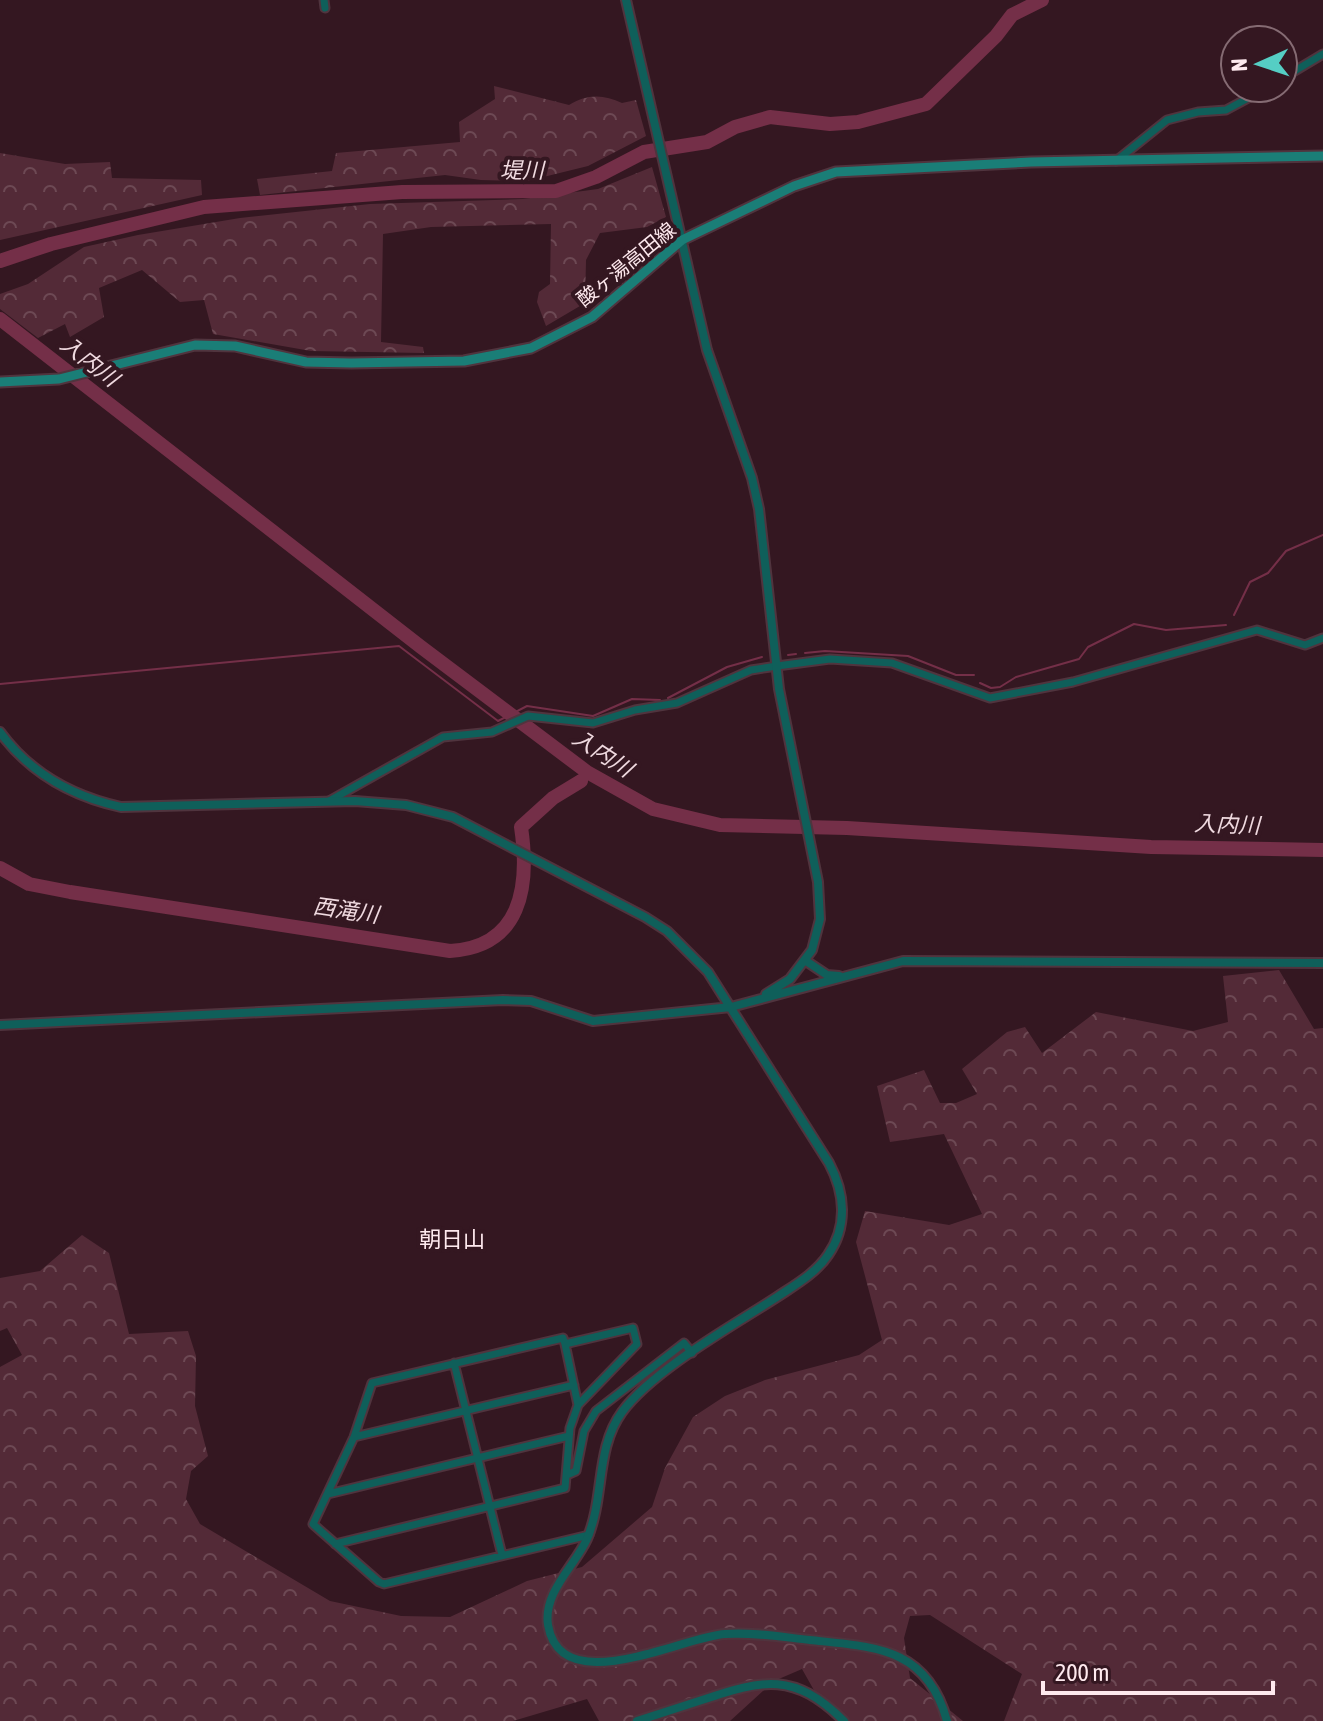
<svg xmlns="http://www.w3.org/2000/svg" width="1323" height="1721" font-family="'Asap Condensed','Noto Sans JP',sans-serif">
	<style>
		.forest { fill: url(#forest-crowns) }
		.lines { fill: none; stroke-linecap: round; stroke-linejoin: round }
		.stream { stroke: #742f48; stroke-width: 2 }
		.river { stroke: #742f48; stroke-width: 14 }
		.minor-casing { stroke: #50343e; stroke-width: 11 }
		.tertiary-casing { stroke: #50343e; stroke-width: 12 }
		.secondary-casing { stroke: #50343e; stroke-width: 13 }
		.minor { stroke: #0f5f5a; stroke-width: 7 }
		.tertiary { stroke: #0f5f5a; stroke-width: 8 }
		.secondary { stroke: #1a7e77; stroke-width: 9 }
		.labels { text-anchor: middle; dominant-baseline: central; stroke-width: 8; stroke-linejoin: round; paint-order: stroke }
		.street-label { font-size: 20px; fill: #fee9ee; stroke: #341721 }
		.water-label { font-size: 22px; font-style: italic; fill: #f0dae0; stroke: #341721 }
		.neighbourhood-label { font-size: 22px; fill: #fee9ee; stroke: #341721 }
	</style>
	<defs>
		<pattern id="forest-crowns" width="20" height="18" patternUnits="userSpaceOnUse" patternTransform="scale(2)"><rect width="20" height="18" fill="#532a37"/><path d="M2 6a3 3 0 1 1 6 0M12 15a3 3 0 1 1 6 0" fill="none" stroke="#6d4954"/></pattern>
	</defs>
	<rect width="100%" height="100%" fill="#341721"/>
	<path class="forest" d="M494,86L569,105C587,94 603,94 622,103L636,100L646,136L588,166L527,181L481,180L445,175L260,195L257,179L332,171L336,153L460,142L459,122L495,99Z
		M0,153L65,164L110,162L112,178L201,180L202,195L0,240Z
		M652,167L666,217L647,227L600,233L586,260L585,303L546,326L537,302L539,292L550,284L551,224L431,227L383,234L381,342L423,347L424,353L311,351L213,334L204,300L180,302L142,270L99,288L104,317L70,337L65,324L38,338L0,309V294L28,284L84,247L138,235L240,218L370,204L523,199L598,189Z
		M1279,970L1314,1029L1323,1028V1721H1004L1022,1674L930,1615L910,1616L904,1638L910,1678L963,1721H839L815,1692L802,1669L774,1681L730,1721H599L587,1699L513,1721H0V1367L22,1355L7,1328L0,1331V1278L40,1271L82,1235L109,1253L129,1334L188,1331L196,1356L195,1406L208,1456L191,1471L186,1499L200,1524L330,1601L401,1616L450,1617L527,1581L582,1567L652,1507L665,1468L693,1417L725,1396L765,1380L859,1355L882,1340L856,1242L865,1211L949,1225L982,1214L944,1134L890,1142L877,1086L924,1070L940,1103H956L977,1094L962,1069L1007,1032L1025,1027L1042,1053L1096,1012L1193,1031L1228,1022L1223,976Z"/>
	<g class="lines">
		<path class="stream" d="M1234,615L1250,582L1268,573L1286,551L1323,535
			M805,653L825,651L908,656L956,675H974
			M788,655L796,654
			M980,683L991,688L1000,687L1016,677L1079,659L1088,647L1134,624L1166,630L1226,625
			M0,684L399,646L498,721L527,706L593,716L632,699L660,700
			M668,698L727,667L762,657"/>
		<path class="river" d="M0,261L51,244L204,207L402,192L556,191L596,177L644,152L707,142L735,127L770,117L830,124L858,122L926,104L996,36L1012,15L1042,0
			M0,319L421,647L587,772L653,809L720,825L847,828L1151,847L1323,850
			M0,868L29,884L70,892L450,951C521,947 530,887 521,827L553,798L581,781"/>
		<defs>
			<path id="minor" d="M324,0L325,8
				M1283,78L1323,54
				M1116,161L1167,120L1198,112L1226,110L1267,88
				M329,801L443,737L492,732L528,716L593,723L635,710L677,703L751,670L777,666L830,659L892,663L990,698L1073,682L1257,630L1305,645L1323,638
				M565,1344L578,1405
				M454,1363L502,1555
				M354,1437L574,1385
				M567,1475L576,1471L584,1431L596,1411L684,1343L692,1353
				M328,1494L569,1436
				M335,1544L565,1488L570,1428L578,1405L637,1344L633,1328L565,1344L563,1338L372,1383L354,1437L313,1524L314,1525L379,1582L384,1584L589,1535"/>
			<path id="tertiary" d="M626,0L707,350L752,478L759,509L779,689L818,882L820,919L812,950L790,979L766,994
				M0,732C30,773 71,796 121,807L355,801L406,805L453,817L645,917L667,931L708,972L829,1163C845,1193 848,1226 828,1255C816,1273 795,1285 777,1297C732,1326 653,1370 622,1412C595,1449 605,1497 587,1539C575,1566 543,1592 548,1625C561,1701 681,1637 725,1634C753,1632 782,1637 810,1640C875,1647 927,1647 947,1721
				M806,961L827,975L839,976
				M0,1025L503,1000L531,1001L593,1021L731,1007L903,961L1323,963
				M637,1721C658,1714 680,1707 702,1700C764,1679 794,1672 844,1721"/>
			<path id="secondary" d="M0,382L59,379L195,345L235,346L306,362L351,363L464,361L531,348L592,317L682,240L794,186L836,172L1031,162L1323,156"/>
		</defs>
		<use href="#minor" class="minor-casing"/>
		<use href="#tertiary" class="tertiary-casing"/>
		<use href="#secondary" class="secondary-casing"/>
		<use href="#minor" class="minor"/>
		<use href="#tertiary" class="tertiary"/>
		<use href="#secondary" class="secondary"/>
	</g>
	<g class="labels">
		<g class="street-label">
			<text transform="translate(626 264) rotate(-39)">酸ヶ湯高田線</text>
		</g>
		<g class="water-label">
			<text x="522" y="170">堤川</text>
			<text transform="translate(90 361) rotate(38)">入内川</text>
			<text transform="translate(603 753) rotate(33)">入内川</text>
			<text transform="translate(1227 824) rotate(2)">入内川</text>
			<text transform="translate(346 910) rotate(8)">西滝川</text>
		</g>
		<g class="neighbourhood-label">
			<text x="452" y="1239">朝日山</text>
		</g>
	</g>
	<g transform="translate(1259 64) rotate(267)"><circle r="38" fill="#341721" stroke="#856b73" stroke-width="2"/>
	<path d="M0-6L14 30L0 20L-14 30Z" fill="#55cec4"/>
	<text y="-12" font-size="22" font-weight="bold" text-anchor="middle" fill="#fee9ee">N</text>
	</g>
	<path d="M1043 1681v12h230v-12" fill="none" stroke="#fee9ee" stroke-width="4"/>
	<text x="1055" y="1681" font-size="24" fill="#fee9ee" stroke="#341721" stroke-width="6" paint-order="stroke">200 m</text>
</svg>
